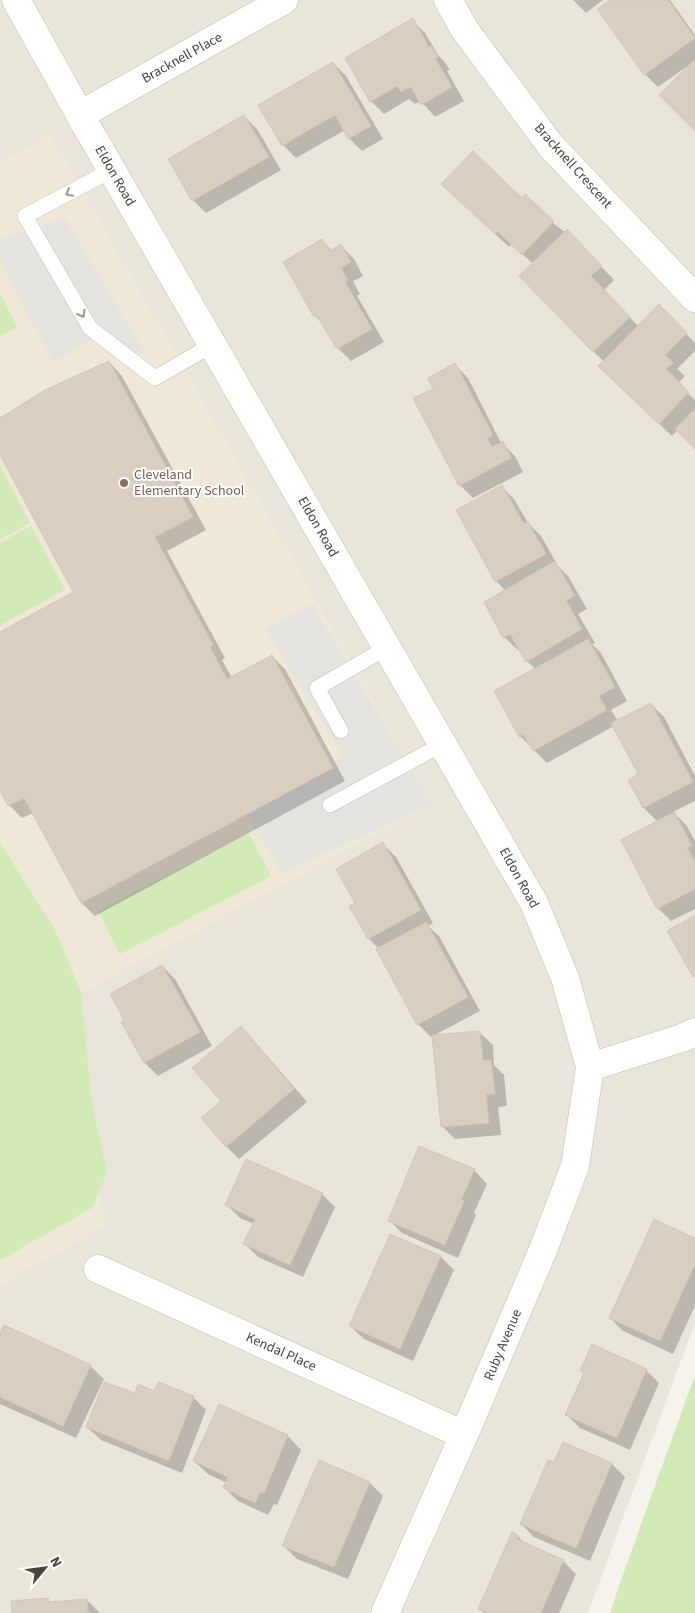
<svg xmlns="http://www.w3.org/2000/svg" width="695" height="1613" font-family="'Source Sans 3',sans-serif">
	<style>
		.residential { fill: #eae5da }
		.education { fill: #efe8d6 }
		.green { fill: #d2eab5 }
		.parking { fill: #e5e3e0 }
		.shadow { fill: #0003 }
		.building { fill: #d8cfc1; stroke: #d3c7b4 }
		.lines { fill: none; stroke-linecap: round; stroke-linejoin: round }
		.lane-casing { stroke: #c2bbae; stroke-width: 16 }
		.street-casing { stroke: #c2bbae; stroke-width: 29 }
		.lane { stroke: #fff; stroke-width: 15 }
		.street { stroke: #fff; stroke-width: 28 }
		.oneway { stroke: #9c9892 }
		.education-dot { fill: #8d6e63; stroke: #fff; stroke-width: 2 }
		.labels { text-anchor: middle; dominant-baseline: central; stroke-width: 4; stroke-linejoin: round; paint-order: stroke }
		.street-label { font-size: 14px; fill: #4b4439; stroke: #fff }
		.education-label { font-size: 14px; fill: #785e54; stroke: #fff; text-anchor: start }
	</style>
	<rect width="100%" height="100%" fill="#f6f3ec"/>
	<path class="residential" d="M0,0H695V1323L588,1613H0V1284L106,1225L50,1009L432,803L0,162Z"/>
	<path class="education" d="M50,134L432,804L51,1009L106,1225L0,1284V162Z"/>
	<path class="green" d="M0,293L17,327L0,336Z
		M0,466L30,523L0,539Z
		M31,526L65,590L0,625V543Z
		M249,833L271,876L120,954L98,911Z
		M0,843L54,928L81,992L92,1105L107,1172L92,1208L0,1260Z
		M695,1375V1613H610L621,1580Z"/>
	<path class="parking" d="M65,218L147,356L96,338L53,362L0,263V239Z
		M312,604L432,804L282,873L246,814L343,756L265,629Z"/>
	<path class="shadow" d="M573,0H603L586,13Z
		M612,0H670L695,35V129L690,66L689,65L658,87L645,74Z
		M412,20L425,33L438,55L444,61L450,70L447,71L464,101L435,117L421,101L415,104L409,99L384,114L371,101Z
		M333,63L346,76L383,139L362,151L349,138L345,130L296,158L283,145Z
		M244,116L257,129L281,170L206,213L193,200Z
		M456,197L522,199L580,244L614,280L604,290L638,326L659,305L695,343V351L677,369L685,376L678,383L695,400V448L678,430L672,436L612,379L604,362L521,276L533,264L512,244L509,247Z
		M322,241L332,251L341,246L354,259L363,276L353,281L360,294L357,296L384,342L351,361L338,348L323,324L315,316Z
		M109,362L122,376L206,530L167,551L225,658L222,660L232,678L272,656L285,669L345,781L95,916L82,903L33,813L22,818L9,805L0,791V633L75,593L0,453V420Z
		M455,365L468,378L501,443H502L515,456L523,472L473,498L460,485L434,389Z
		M501,486L514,499L528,523L541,536L558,566L568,576L587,609L578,614L595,643L592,644L601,653L627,701L611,710L618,721L651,704L664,717L695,776V801L673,812L687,826L695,841V909L671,921L658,908V822L644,808L630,780L639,775L614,726L547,763L520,736L536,670L527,661L520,648L518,650L504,637L506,591L496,581Z
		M383,844L396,857L433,923L428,926L439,936L480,1011L431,1037L418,1024L379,949L369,939L351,906L357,903Z
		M162,966L175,979L212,1046L158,1076L145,1063L123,1023Z
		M241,1028L254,1041L307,1102L239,1159L226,1146L222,1101Z
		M479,1032L493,1045L494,1065L504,1075L507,1106L498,1107L501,1135L455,1139L442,1126Z
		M474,1170L487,1184L474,1213L476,1215L458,1258L402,1233L389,1220Z
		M322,1194L335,1207L303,1277L258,1257L245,1244L254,1224L240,1218L227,1205Z
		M390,1235L441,1257L454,1270L413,1361L364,1339L350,1326Z
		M695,1240V1306L673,1354L623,1331L610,1318Z
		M0,1336L90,1366L104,1379L76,1438L0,1404Z
		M646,1370L659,1383L630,1450L580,1428L567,1415L585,1375L581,1371Z
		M155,1392L193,1397L206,1410L182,1473L101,1440L87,1427L135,1395Z
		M220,1406L288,1436L301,1450L277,1505L274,1504L268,1515L238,1501L225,1488L227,1483L208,1474L194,1461Z
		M320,1461L370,1483L383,1496L348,1579L297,1559L284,1546Z
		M612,1464L625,1477L590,1561L534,1537L521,1524Z
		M518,1536L525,1544L563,1561L576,1574L559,1613H484L480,1608Z
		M48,1600L51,1603L87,1600L100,1613H13Z"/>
	<path class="building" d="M610,0H668L695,38L644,75L597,9Z
		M413,18L429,47L431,46L438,57L435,58L452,87L421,105L411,87L401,92L397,86L370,102L345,58Z
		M695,59V131L659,95Z
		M333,62L371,126L348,139L335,115L282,146L258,105Z
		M244,115L269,157L192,201L168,159Z
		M473,151L522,198L525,194L554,221L522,255L498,232L495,234L441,184Z
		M567,229L602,266L591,276L630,317L593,352L519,276Z
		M322,239L330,251L341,244L351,262L341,268L348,280L345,282L372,329L337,349L317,316L314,317L283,262Z
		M659,304L687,333L665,355L673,363L666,369L689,392L659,424L598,366Z
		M109,361L193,517L155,537L213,645L210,647L227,679L272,655L333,768L81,903L24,798L8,806L0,791V632L73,592L0,455V418L45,390Z
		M455,363L490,429L492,436L487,438L492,447L503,441L511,458L459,486L413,398L433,389L428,378Z
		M695,409V449L675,429Z
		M502,485L524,524L528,522L546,554L495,582L456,510Z
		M555,561L575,596L566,600L582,629L526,662L510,634L503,638L484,602Z
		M588,639L615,687L599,696L607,710L533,751L523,734L519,737L494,691Z
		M651,703L693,782L643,808L628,780L638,774L611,723Z
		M674,812L692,846L687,848L695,862V889L657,909L621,840Z
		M383,842L421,910L368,939L349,906L355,903L336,869Z
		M695,915V976L693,977L667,931Z
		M426,922L468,997L417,1025L376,949Z
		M162,965L200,1032L144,1063L121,1022L124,1020L110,994Z
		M241,1026L294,1089L226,1147L201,1118L221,1101L192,1068Z
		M480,1031L483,1061L491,1060L495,1094H486L489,1123L441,1127L432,1035Z
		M419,1146L475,1169L461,1200L464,1201L445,1245L388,1221Z
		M246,1159L323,1193L290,1265L243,1244L255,1219L225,1205Z
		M654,1219L695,1238V1264L660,1341L609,1318Z
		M390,1234L441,1256L400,1349L349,1326Z
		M4,1325L91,1365L63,1426L0,1397V1333Z
		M592,1344L647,1369L617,1438L565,1415L584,1373L580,1371Z
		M104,1382L135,1393L138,1384L154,1391L158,1382L194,1396L169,1461L86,1427Z
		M219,1404L288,1435L264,1493L260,1492L255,1503L223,1488L228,1477L193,1461Z
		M563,1442L612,1463L576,1548L520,1524L548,1460L554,1462Z
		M319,1460L370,1482L334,1567L282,1546Z
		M512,1532L518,1535L517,1539L564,1560L541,1613H488L478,1609Z
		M48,1598L49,1602L87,1599L88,1613H12L11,1601Z"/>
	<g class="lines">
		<defs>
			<path id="lane" d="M112,170L25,216L90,328L155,378L212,345
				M341,731L317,688L388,647
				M330,805L443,744"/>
			<path id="street" d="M16,0L80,115L534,903L565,978L590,1067L575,1166L543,1250L464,1435L385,1613
				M448,0L465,30L551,146L695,298
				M80,115L284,0
				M590,1067L682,1038L695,1032
				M98,1269L464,1435"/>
		</defs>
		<use href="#lane" class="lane-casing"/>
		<use href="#street" class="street-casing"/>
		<use href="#lane" class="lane"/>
		<use href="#street" class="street"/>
	</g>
	<defs><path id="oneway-chevron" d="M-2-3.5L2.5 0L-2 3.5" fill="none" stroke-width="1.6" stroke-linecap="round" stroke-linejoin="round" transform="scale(1.25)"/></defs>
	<g class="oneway">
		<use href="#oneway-chevron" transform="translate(69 193) rotate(152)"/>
		<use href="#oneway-chevron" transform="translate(82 314) rotate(60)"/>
	</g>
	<circle class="education-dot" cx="124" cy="483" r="5"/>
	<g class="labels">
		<g class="street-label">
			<text transform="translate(182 58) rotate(-29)">Bracknell Place</text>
			<text transform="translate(573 166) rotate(48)">Bracknell Crescent</text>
			<text transform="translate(115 176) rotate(60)">Eldon Road</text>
			<text transform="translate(318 527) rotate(60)">Eldon Road</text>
			<text transform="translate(519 878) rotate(61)">Eldon Road</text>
			<text transform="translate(503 1345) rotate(-67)">Ruby Avenue</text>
			<text transform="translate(281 1352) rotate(24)">Kendal Place</text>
		</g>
		<g class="education-label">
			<text x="134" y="475">Cleveland<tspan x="134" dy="16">Elementary School</tspan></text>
		</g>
	</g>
	<g transform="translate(45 1568) rotate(61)" stroke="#ffffff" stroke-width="4" paint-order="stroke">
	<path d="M0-4L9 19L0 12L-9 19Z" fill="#4b4439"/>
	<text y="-8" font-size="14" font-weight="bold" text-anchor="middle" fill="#4b4439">N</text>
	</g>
</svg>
